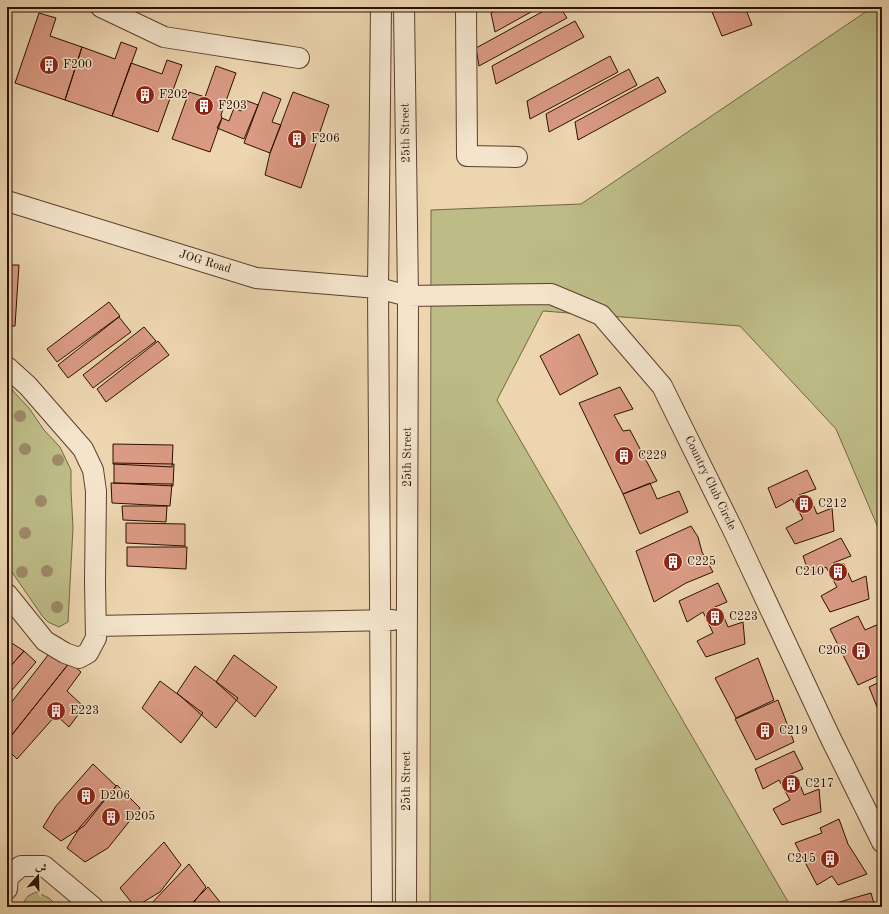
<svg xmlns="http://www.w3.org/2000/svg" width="889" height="914" font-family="'Old Standard TT',Amiri,serif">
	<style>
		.green { fill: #bdbc87; stroke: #746644 }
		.building { fill: #da9a84; stroke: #2b0f00 }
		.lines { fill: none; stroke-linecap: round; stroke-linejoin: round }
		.minor-casing { stroke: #5b402c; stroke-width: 22 }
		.minor { stroke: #f3e4cb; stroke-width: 20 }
		.tree { fill: #9e8a69 }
		.labels { text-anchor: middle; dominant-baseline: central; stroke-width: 3; stroke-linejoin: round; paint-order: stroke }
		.poi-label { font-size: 12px; fill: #2b0f00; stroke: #f3e4cb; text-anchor: start }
		.street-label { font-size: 12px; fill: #2b0f00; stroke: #f3e4cb }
	</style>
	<rect width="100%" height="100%" fill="#ecd5af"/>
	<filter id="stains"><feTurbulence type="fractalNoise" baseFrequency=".005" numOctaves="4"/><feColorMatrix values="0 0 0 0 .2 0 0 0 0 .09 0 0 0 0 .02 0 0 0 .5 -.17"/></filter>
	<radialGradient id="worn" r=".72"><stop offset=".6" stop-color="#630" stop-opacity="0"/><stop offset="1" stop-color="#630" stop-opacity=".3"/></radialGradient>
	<path class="green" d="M873,7H882V537L836,429L740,326L543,311L497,400L791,907H430L431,210L581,204Z
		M7,382L14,392L29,408L44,430L60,447L71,470V490L73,528L68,622L59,627L48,622L43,617L7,565Z
		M36,892L49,898L58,907H23L22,904L28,896Z"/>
	<path class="building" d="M503,7H540L495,32L491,13Z
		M551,7H560L567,18L479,66L476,48Z
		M710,7H745L752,25L722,36Z
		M39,13L56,18L50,36L82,47L65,100L15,83Z
		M575,21L584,37L496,84L492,66Z
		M121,42L137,48L112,116L65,100L82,47L115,59Z
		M610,56L618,72L530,119L527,101Z
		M167,60L182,65L158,132L112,116L131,63L162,74Z
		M216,66L236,73L221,115L222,118L210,152L172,139L189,92L205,97Z
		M629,69L637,85L549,132L546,114Z
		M658,77L666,92L578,140L575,122Z
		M263,92L281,99L272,122L281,125L270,153L244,143Z
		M293,92L329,105L301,188L265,175L270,153Z
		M245,100L258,105L244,139L217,128L222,118L229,121L234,108L241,111Z
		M7,265H19L15,326H7Z
		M109,302L120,316L57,362L47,349Z
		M119,317L131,332L68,378L58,365Z
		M144,327L156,341L93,388L83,375Z
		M579,334L598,374L560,395L540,356Z
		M158,341L169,355L106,402L97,389Z
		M620,387L633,409L614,415L623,431L630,430L657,481L623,494L579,403Z
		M113,444L173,445L172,467L113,464Z
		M114,463L174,464L173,486L114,483Z
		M807,470L816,489L799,495L810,497L817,514L832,508L834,531L795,544L786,528L803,519L792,499L776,508L768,488Z
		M111,483L172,484L170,506L112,503Z
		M650,483L657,499L679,491L688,512L640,534L623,494Z
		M122,506H167L166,522L123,520Z
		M126,523L185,524V546L126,543Z
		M691,526L698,537L702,552L713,572L686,583L654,602L636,551Z
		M841,538L851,556L833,563L844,564L852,582L866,576L869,599L830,612L821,596L837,587L826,567L810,576L803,556Z
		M127,547H187L186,569L127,566Z
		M718,583L727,602L710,609L721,610L728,627L743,622L745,644L706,657L697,641L713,633L703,612L687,622L679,601Z
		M858,616L865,630L879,624L882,628V650L878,652L882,657V674L858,685L830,629Z
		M7,640L24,651L7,670Z
		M52,650L70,662L7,741V708Z
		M24,651L36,662L7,696V670Z
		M234,655L277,687L255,717L216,682Z
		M758,658L774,700L736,718L715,678Z
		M70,662L81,672L67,691L84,707L69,727L56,715L17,759L7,749V741Z
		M195,666L238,698L216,728L177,693Z
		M160,681L203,713L181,743L142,708Z
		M882,681V704L877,707L869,687Z
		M778,700L794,742L756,760L735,719Z
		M794,751L803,769L786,776L797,777L804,795L819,789L821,812L782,825L773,809L790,800L779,780L763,789L755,769Z
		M93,764L116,786L84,826L61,841L43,827L56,806Z
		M117,785L140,808L108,848L85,862L67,848L80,827Z
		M839,819L848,844L867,874L838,885L832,876L817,885L795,843L822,833L820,828Z
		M164,842L181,865L160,892L135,907L120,888Z
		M189,864L206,887L190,907H148Z
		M208,887L224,907H188Z
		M871,893L875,907H830L829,905Z"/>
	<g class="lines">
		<defs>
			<path id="minor" d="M101,7L164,37L299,58
				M381,7L378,288L382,907
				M404,7L408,296L406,907
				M466,7L467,156L517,157
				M7,201L256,278L378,288L408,296L551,294L601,315L662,386L734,532L830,737L882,842
				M7,367L28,386L83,449L93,470L96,491L95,583L96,638L88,653L79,658L65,653L45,641L7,594
				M96,626L393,620
				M7,889L8,877L21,866H44L93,907"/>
		</defs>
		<use href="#minor" class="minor-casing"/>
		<use href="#minor" class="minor"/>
	</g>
	<g class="tree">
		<circle cx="20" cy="416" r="6"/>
		<circle cx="25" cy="449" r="6"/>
		<circle cx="58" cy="460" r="6"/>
		<circle cx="41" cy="501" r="6"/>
		<circle cx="25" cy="533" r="6"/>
		<circle cx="47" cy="571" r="6"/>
		<circle cx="22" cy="572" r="6"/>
		<circle cx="57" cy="607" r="6"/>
	</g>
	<defs>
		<symbol id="building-disc" viewBox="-11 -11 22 22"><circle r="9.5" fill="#8f2418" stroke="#f3e4cb"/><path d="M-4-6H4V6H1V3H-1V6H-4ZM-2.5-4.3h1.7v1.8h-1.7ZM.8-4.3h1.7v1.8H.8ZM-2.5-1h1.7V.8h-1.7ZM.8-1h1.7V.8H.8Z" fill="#fff"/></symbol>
	</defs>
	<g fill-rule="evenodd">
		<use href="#building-disc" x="38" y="54" width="22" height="22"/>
		<use href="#building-disc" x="134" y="84" width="22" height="22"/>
		<use href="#building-disc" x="193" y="95" width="22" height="22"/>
		<use href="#building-disc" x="286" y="128" width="22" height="22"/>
		<use href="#building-disc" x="613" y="445" width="22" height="22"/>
		<use href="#building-disc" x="793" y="493" width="22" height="22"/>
		<use href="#building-disc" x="662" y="551" width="22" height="22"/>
		<use href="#building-disc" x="827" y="561" width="22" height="22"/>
		<use href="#building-disc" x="704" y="606" width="22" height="22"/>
		<use href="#building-disc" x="850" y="640" width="22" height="22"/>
		<use href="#building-disc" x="45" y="700" width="22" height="22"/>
		<use href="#building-disc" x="754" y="720" width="22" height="22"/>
		<use href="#building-disc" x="780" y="773" width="22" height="22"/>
		<use href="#building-disc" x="75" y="785" width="22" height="22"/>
		<use href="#building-disc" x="100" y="806" width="22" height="22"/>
		<use href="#building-disc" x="819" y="848" width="22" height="22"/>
	</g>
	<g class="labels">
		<g class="poi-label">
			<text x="63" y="65">F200</text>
			<text x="159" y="95">F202</text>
			<text x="218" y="106">F203</text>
			<text x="311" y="139">F206</text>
			<text x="638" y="456">C229</text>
			<text x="818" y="504">C212</text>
			<text x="687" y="562">C225</text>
			<text x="824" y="572" text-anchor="end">C210</text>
			<text x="729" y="617">C223</text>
			<text x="847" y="651" text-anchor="end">C208</text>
			<text x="70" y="711">E223</text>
			<text x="779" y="731">C219</text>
			<text x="805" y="784">C217</text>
			<text x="100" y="796">D206</text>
			<text x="125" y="817">D205</text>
			<text x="816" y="859" text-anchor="end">C215</text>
		</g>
		<g class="street-label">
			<text transform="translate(406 133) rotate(-91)">25th Street</text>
			<text transform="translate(205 262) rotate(17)">JOG Road</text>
			<text transform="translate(408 457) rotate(-90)">25th Street</text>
			<text transform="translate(710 483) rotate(64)">Country Club Circle</text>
			<text transform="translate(407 781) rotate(-90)">25th Street</text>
		</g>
	</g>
	<rect width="889" height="914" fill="none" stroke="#ecd5af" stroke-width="24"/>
	<rect x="8" y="8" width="873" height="898" fill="none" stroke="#2b0f00" stroke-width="2"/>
	<rect x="12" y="12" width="865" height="890" fill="none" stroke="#2b0f00"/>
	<g transform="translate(38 876) rotate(20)" stroke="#f3e4cb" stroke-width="3" paint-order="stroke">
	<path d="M0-3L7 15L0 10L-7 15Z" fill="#2b0f00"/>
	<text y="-6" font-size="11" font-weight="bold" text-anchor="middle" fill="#2b0f00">ش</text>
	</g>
	<rect width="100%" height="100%" filter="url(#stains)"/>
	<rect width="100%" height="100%" fill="url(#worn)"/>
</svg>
